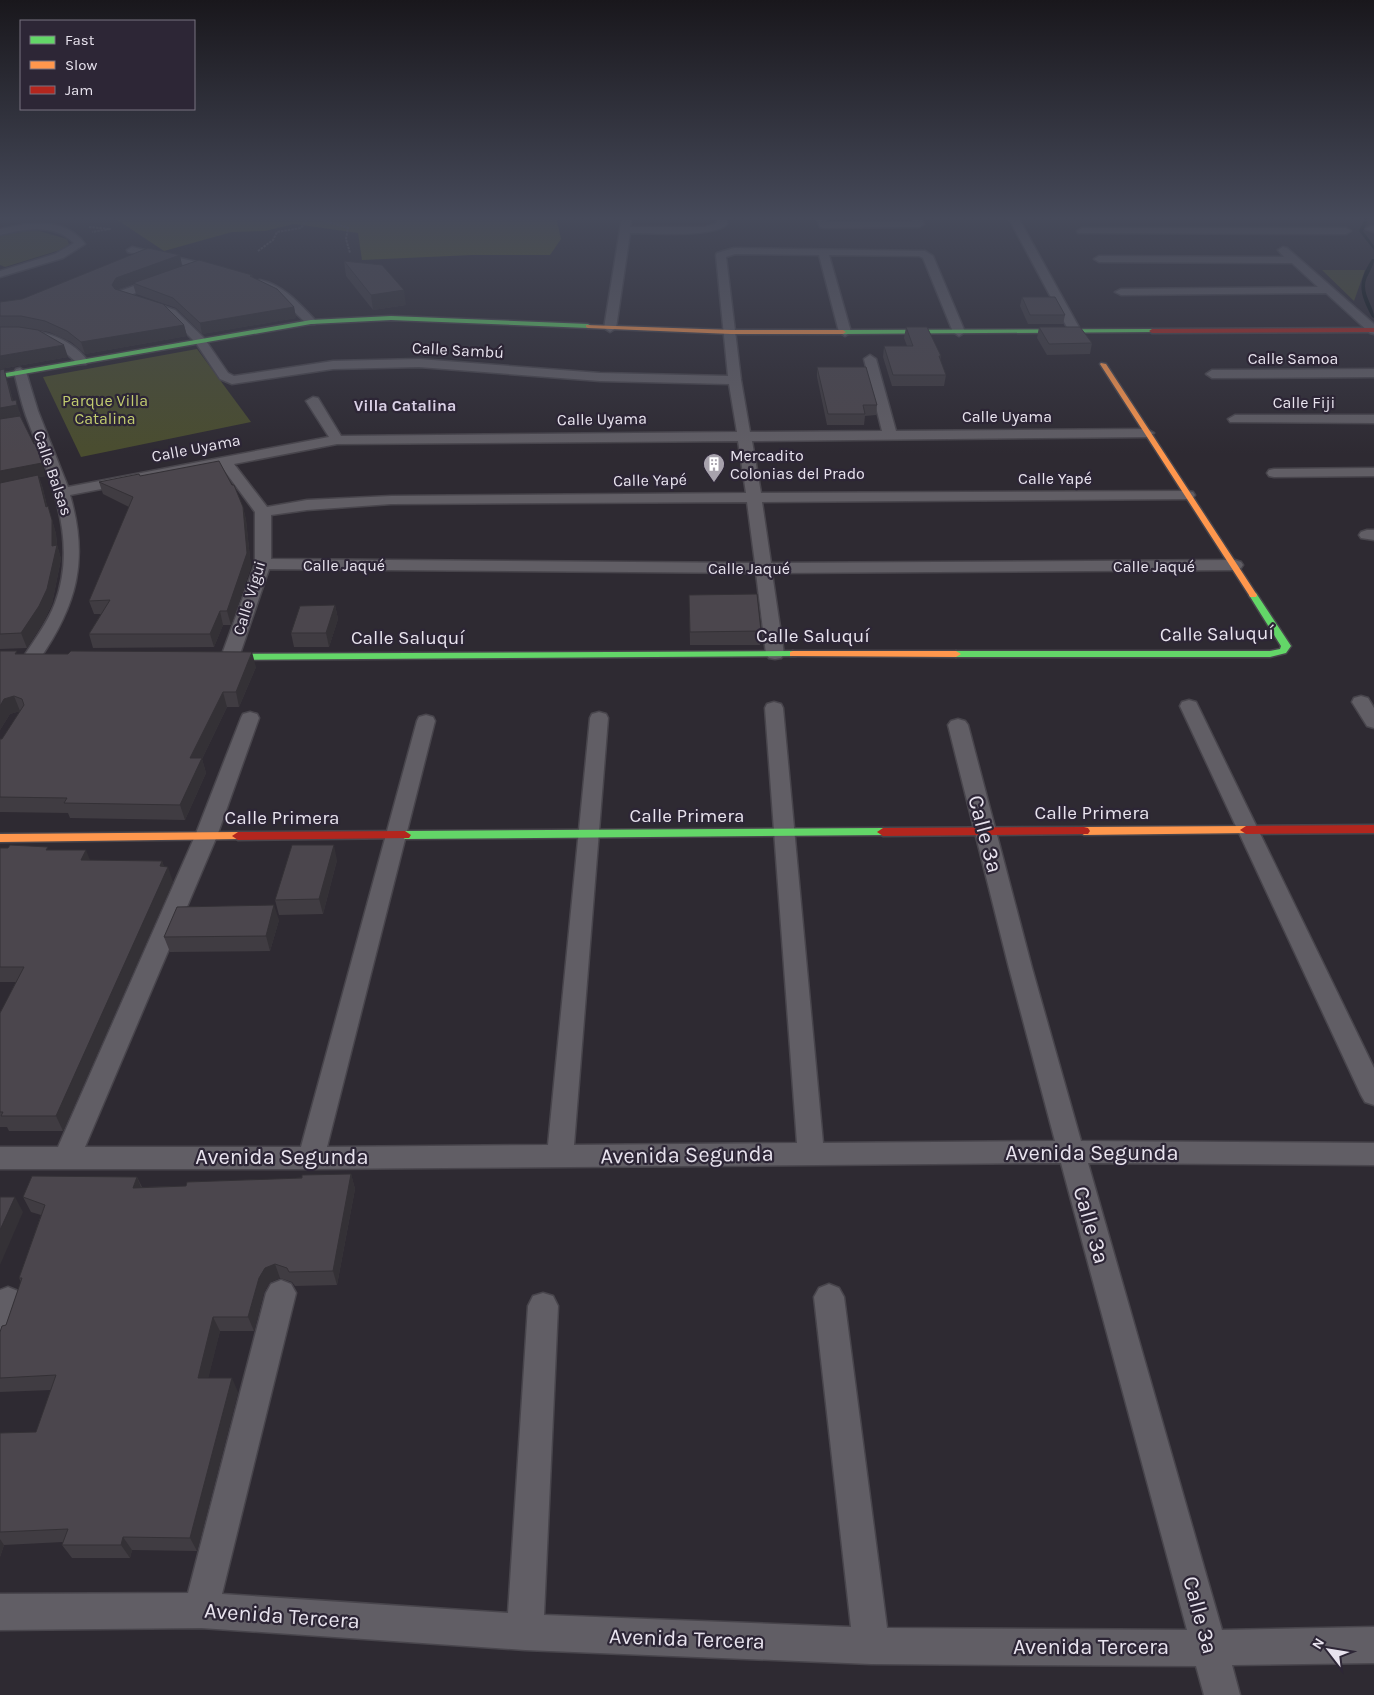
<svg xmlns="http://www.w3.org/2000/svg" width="1374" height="1695" viewBox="0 0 1374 1695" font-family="Karla,sans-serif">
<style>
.green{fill:#4a4d2f}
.forest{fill:#575c23}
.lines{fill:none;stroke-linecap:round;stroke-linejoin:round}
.stream{fill:#091216;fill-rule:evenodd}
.street-casing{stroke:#48454c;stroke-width:3}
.fast-casing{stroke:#48454c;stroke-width:3}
.slow-casing{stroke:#48454c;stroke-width:3}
.jam-casing{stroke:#48454c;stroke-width:3}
.path{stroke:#5e5b61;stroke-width:2;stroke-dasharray:2.5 1;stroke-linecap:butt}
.street{fill:#615e65;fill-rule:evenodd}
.fast{fill:#63d668;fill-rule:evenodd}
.slow{fill:#ff974d;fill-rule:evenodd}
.jam{fill:#b3261e;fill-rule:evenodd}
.wall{fill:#403c42}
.shaded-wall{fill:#343136}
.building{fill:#4b464d;stroke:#343136}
.labels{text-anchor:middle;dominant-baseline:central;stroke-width:4.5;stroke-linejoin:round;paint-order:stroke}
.far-street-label{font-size:16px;fill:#e8e3ee;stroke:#2d2636}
.far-park-label{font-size:16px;fill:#c2cc6f;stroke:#2d2636}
.far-neighbourhood-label{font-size:16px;font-weight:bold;fill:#d9d0e5;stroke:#2d2636}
.far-poi-label{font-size:16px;fill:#e8e3ee;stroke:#2d2636;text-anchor:start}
.street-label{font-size:19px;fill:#e8e3ee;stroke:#2d2636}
.near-street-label{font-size:22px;fill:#e8e3ee;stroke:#2d2636}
</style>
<rect width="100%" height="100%" fill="#2e2a32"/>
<g class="green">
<polygon points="32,229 67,239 70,247 5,267 0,265 0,236"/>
<polygon points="1322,270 1365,270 1354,301"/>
<polygon points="197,349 251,422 81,457 43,377"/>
</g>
<polygon class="forest" points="113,217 556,217 561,239 550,255 472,255 362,260 358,233 294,224 265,231 232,232 164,251"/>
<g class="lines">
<g class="stream">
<polygon points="1363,217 1367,217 1368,221 1363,231 1374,246 1374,250 1359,231 1364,221"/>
<path d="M1372 259H1374C1374 268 1365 276 1365 286 1365 298 1374 307 1374 318L1372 317C1359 292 1357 283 1372 259Z"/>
</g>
<g class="street-casing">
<g id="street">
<path d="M622 217H632L630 227H705L717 223V217H727V224C715 238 650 233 630 233L616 328 610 332 604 328Z"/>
<polygon points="816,217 826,217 828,222 913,221 911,217 921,217 924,224 919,227 824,228 820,227"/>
<polygon points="1008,217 1018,217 1081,331 1079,334 1071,334 1069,331"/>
<path d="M26 224C48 222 71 224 85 244L63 258 0 277V271L55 254 74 243C54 223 25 229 0 235V229Z"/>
<polygon points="1371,226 1374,226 1374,232 1366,229"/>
<polygon points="1082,228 1346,228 1351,231 1346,234 1078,233 1077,231"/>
<polygon points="132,247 223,268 224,270 219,273 128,252 127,250"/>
<polygon points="1283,247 1287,248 1374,324 1374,334 1370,333 1326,293 1121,295 1115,292 1121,289 1318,287 1292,263 1099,262 1094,259 1099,256 1284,257 1278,250"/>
<path d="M734 248 925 251 933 256 965 332 959 336 953 332 923 258 919 256 829 255 851 332 845 336 839 332 819 255 735 254 726 257 741 380 750 432 882 431 864 359 870 355 876 359 896 431 1147 429 1154 433 1147 437 752 441 761 493 1188 491 1193 492 1195 495 1193 498 1188 499 762 502 771 563 1235 560 1241 562 1243 565 1241 568 1235 570 772 573 784 654 781 658 775 659 769 658 766 654 756 573 269 569 239 657 236 661 230 662 224 661 221 657 255 564V512L221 466 70 495C89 560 77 605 39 660L33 661 27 660 24 656C35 639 48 622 55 603 79 538 49 477 26 416 21 402 18 387 14 372L16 369 20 368 26 372 38 411 68 487 329 437 306 401 313 397 318 398 341 436 737 432 729 384 600 381 419 367 333 369 232 384 220 379 196 343 167 314 145 305 119 298 117 296 120 291 156 278H164L165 280 164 282 130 295 175 310 204 338 228 373 234 376 333 361 419 359 600 373 728 376 716 255 717 253ZM738 441 746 493 391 496 307 500 267 507 234 464 337 444ZM747 502 755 563 271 559V515L307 510 391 504Z"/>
<path d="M260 280C283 285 299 303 315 320L317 322 315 324H307L278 296 256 285 254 283 256 281Z"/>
<path d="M0 329C33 328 67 333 88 361L86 364H78C52 339 34 335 0 337Z"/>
<polygon points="1374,369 1374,377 1212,378 1206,374 1212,370"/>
<polygon points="1235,415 1374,415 1374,423 1230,422 1228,419"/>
<polygon points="1374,468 1374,476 1274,477 1269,476 1267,473 1269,470 1274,469"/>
<polygon points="1367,530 1374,530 1374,540 1361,538 1359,535 1361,532"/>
<polygon points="1361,696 1368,698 1374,708 1374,728 1367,726 1352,702 1354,698"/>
<polygon points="1189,700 1196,702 1198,706 1374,1068 1374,1105 1365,1102 1361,1095 1180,706 1182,702"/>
<polygon points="774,702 781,704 783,708 823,1143 1055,1141 1009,968 948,725 951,721 958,719 965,721 968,725 1032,968 1081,1141 1374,1143 1374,1165 1088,1163 1222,1630 1374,1627 1374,1663 1232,1665 1240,1695 1204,1695 1196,1666 871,1664 525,1650 201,1628 0,1630 0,1594 188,1593 266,1293 271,1284 281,1280 291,1284 296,1293 222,1594 508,1613 528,1306 533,1296 543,1293 553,1296 558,1306 544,1615 851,1627 814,1297 819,1288 829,1284 839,1288 844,1297 887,1628 1187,1630 1061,1163 311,1169 0,1169 0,1147 58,1147 195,836 241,718 243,714 250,712 257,714 259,718 217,836 85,1147 301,1147 417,721 419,717 426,715 433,717 435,721 327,1147 548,1145 590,718 592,714 599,712 606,714 608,718 574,1145 797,1143 765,708 767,704"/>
<polygon points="8,1287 18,1291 23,1300 11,1330 0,1334 0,1290"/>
</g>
</g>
<g class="fast-casing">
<g id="fast">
<polygon points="391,316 588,324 591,326 588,328 391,320 311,324 0,378 0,374 311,320"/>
<polygon points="1152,329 1155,331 1154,332 843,334 840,332 843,330"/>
<polygon points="1253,592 1256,593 1291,646 1286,653 1270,657 956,657 951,654 956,651 1270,651 1280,649 1281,646 1249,595"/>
<polygon points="793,651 798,654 796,656 215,660 210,657 215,654"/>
<polygon points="883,828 889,832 887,835 405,839 399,835 405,831"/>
</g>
</g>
<g class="slow-casing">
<g id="slow">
<polygon points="586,325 731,330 843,330 846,332 843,334 731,334 588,328 586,327"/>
<polygon points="1101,363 1106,364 1257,595 1256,597 1250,597 1249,595 1100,364"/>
<polygon points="793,651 956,651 961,654 956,657 790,656 790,652"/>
<polygon points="1246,826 1252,830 1250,833 1084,835 1078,831 1084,827"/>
<polygon points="238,832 244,836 242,839 0,842 0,834"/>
</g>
</g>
<g class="jam-casing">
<g id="jam">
<polygon points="1374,328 1374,332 1152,333 1149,331 1152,329"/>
<polygon points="1374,825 1374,833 1246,834 1240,830 1246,826"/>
<polygon points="1084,827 1088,828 1090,831 1088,834 883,836 877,832 883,828"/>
<polygon points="405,831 411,835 409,838 238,840 232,836 238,832"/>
</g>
</g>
<g class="path">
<polyline points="313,217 348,228 346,239 350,253"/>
<polyline points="89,227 110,229 92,232"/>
<polyline points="258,251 273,240 277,232 301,228 309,217"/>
</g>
<use href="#street" class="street"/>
<use href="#fast" class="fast"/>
<use href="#slow" class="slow"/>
<use href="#jam" class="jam"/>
</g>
<g class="wall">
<polygon points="180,255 182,266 252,275 253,278 294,307 296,318 202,334 176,308 136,294 133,284 119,290 184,325 187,336 85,354 71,342 49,332 25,328 68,357 0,369 0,302 22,299"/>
<polygon points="344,261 406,305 373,310 346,276"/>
<polygon points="1022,297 1065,315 1063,324 1028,324 1020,306"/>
<polygon points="906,327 941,356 940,361 946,375 944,386 892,386 883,357 884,346 907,346 904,338"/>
<polygon points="1039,327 1092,343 1090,354 1047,355 1037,338"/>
<polygon points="817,367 877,405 876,415 865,416 864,425 827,425 817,377"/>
<polygon points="0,370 8,382 13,401 20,413 21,417 46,476 39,477 43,489 47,506 52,520 56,534 57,545 61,559 52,604 44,621 27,648 0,649"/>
<polygon points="140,476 232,485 243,507 246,520 251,567 231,625 223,625 214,647 93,648 89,634 101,614 94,614 89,601 129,507 103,494 99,482"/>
<polygon points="689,595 761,631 760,645 690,645"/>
<polygon points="335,605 338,619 329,647 294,647 291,633"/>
<polygon points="0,651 18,654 256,667 239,707 227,707 202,759 206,773 185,820 70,818 68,813 0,812 0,739 2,739 20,711 10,714 0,730"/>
<polygon points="0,848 49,850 90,860 162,861 164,867 173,882 63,1131 9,1131 7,1127 0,1127 0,1013 16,982 0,982"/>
<polygon points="337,860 323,914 279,915 275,900"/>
<polygon points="279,920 270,951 170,952 164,937"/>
<polygon points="351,1174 355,1189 337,1285 295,1286 292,1282 280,1278 270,1282 264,1292 254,1331 220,1331 208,1378 238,1392 197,1551 132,1550 130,1558 72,1558 62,1545 63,1542 4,1545 0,1557 0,1433 36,1432 51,1390 0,1392 0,1332 6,1325 21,1282 19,1278 41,1215 31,1212 23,1197 137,1177 142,1187 186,1186"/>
</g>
<g class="shaded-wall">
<polygon points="180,255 182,266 119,289 115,296 112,285 116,278"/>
<polygon points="404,290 406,305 373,310 371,295"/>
<polygon points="294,307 296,318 202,334 200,323"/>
<polygon points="184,325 187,336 85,354 81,342"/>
<polygon points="64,345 68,357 0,369 0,356"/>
<polygon points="4,369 14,405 16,400 21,417 0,422 0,408"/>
<polygon points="36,444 46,476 39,477 43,489 50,520 0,485 0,471"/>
<polygon points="48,506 56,534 57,545 61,559 52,604 44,621 27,648 21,633 52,546"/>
<polygon points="243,507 246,520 251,567 231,625 227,611"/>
<polygon points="335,605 338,619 329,647 326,633"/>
<polygon points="220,611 223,625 214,647 210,634"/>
<polygon points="252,652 256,667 239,707 236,692"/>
<polygon points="223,692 227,707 202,759 206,773 185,820 180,805 190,758"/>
<polygon points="14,696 20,711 10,714 0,730 0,706 4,699"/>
<polygon points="334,845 337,860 323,914 319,899"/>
<polygon points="86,850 92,865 81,860"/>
<polygon points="162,861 166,871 168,867 173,882 63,1131 56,1116"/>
<polygon points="274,905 279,920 270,951 266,936"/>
<polygon points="351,1174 355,1189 337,1285 333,1271"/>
<polygon points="137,1177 143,1192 133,1188"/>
<polygon points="15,1197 23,1212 0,1265 0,1230"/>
<polygon points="275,1264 280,1278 270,1282 264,1292 254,1331 248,1317 259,1278 265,1268"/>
<polygon points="213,1317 220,1331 205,1392 198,1378"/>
<polygon points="232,1378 238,1392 197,1551 190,1538"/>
<polygon points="123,1537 132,1550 130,1558 121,1545"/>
<polygon points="0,1539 4,1545 0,1557"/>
</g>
<g class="building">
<polygon points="148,248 180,255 116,278 112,285 115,289 163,304 184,325 81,342 67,331 45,321 21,316 0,316 0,302 22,299"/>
<polygon points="199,260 252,275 250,276 277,289 294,307 200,323 173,298 133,283"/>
<polygon points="344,261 382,265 404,290 371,295"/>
<polygon points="1022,297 1055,297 1065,315 1030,315"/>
<polygon points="0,327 19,327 38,330 64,345 0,356"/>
<polygon points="906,327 927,327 941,356 939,356 946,375 893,375 884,346 913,346"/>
<polygon points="1039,327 1080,327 1092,343 1049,344"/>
<polygon points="817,367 866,367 877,405 863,405 865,414 828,414"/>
<polygon points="4,369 12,401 16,400 17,405 0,408 0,370"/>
<polygon points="20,416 34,444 36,444 42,463 0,471 0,419"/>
<polygon points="219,461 232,485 234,485 243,507 247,553 227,611 220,611 210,634 89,634 110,600 89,601 133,497 99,482 139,474 140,476"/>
<polygon points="38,475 46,507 48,506 52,520 52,546 57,545 47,589 39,606 21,633 0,634 0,483"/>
<polygon points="757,594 761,631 690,632 689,595"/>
<polygon points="335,605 326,633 291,633 300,606"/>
<polygon points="0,651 17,651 15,654 68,654 71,651 252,652 236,692 223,692 190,758 202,758 180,805 64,803 67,798 0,797 0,739 2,739 24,705 22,699 14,696 4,699 0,706"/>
<polygon points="10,845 48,847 46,850 86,850 81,860 162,861 160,866 168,867 56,1116 1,1116 3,1112 0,1112 0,1013 24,967 0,967 0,848 8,848"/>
<polygon points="292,845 334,845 319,899 275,900"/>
<polygon points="274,905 266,936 164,937 177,907"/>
<polygon points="351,1174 333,1271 289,1272 287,1268 275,1264 265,1268 259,1278 248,1317 213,1317 198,1378 232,1378 190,1538 123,1537 121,1545 62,1545 68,1529 0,1532 0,1433 36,1432 56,1375 0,1378 0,1332 2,1326 6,1325 22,1278 19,1278 45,1205 23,1197 32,1176 137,1177 133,1188 186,1186 187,1182 302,1178 302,1175"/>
<polygon points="0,1197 15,1197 0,1230"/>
</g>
<linearGradient id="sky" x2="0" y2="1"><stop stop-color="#19171c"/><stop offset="0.48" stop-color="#464a5a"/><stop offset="1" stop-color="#464a5a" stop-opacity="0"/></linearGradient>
<rect width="1374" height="454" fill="url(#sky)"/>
<defs>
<g id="building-pin" transform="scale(1.125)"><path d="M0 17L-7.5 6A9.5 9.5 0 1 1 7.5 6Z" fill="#a7a2ac" stroke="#2d2636"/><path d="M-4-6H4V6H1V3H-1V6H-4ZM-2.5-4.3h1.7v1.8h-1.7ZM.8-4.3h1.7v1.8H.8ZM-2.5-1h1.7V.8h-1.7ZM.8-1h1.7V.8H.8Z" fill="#fff"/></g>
</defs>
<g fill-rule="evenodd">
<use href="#building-pin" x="714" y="464"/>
</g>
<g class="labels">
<g class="far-street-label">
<text transform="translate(458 350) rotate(3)">Calle Sambú</text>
<text x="1293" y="358">Calle Samoa</text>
<text x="1304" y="402">Calle Fiji</text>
<text x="1007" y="416">Calle Uyama</text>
<text transform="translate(602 419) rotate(-1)">Calle Uyama</text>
<text transform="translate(196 448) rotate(-11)">Calle Uyama</text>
<text transform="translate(53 473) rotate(71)">Calle Balsas</text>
<text x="1055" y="478">Calle Yapé</text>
<text transform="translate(650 480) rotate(-1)">Calle Yapé</text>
<text x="344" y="565">Calle Jaqué</text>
<text x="1154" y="566">Calle Jaqué</text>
<text x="749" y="568">Calle Jaqué</text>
<text transform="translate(249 598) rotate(-73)">Calle Vigui</text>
</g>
<g class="far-park-label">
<text x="105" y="400">Parque Villa<tspan x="105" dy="18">Catalina</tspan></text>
</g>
<g class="far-neighbourhood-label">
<text x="405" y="405">Villa Catalina</text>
</g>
<g class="far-poi-label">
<text x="730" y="455">Mercadito<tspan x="730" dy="18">Colonias del Prado</tspan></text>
</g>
<g class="street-label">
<text transform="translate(1217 634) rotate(-1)">Calle Saluquí</text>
<text x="813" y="636">Calle Saluquí</text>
<text x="408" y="638">Calle Saluquí</text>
<text x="1092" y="813">Calle Primera</text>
<text x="687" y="816">Calle Primera</text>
<text x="282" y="818">Calle Primera</text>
</g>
<g class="near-street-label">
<text transform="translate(985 834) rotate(75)">Calle 3a</text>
<text x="1092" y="1153">Avenida Segunda</text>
<text transform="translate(687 1155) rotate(-1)">Avenida Segunda</text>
<text x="282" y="1157">Avenida Segunda</text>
<text transform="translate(1091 1225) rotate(74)">Calle 3a</text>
<text transform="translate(1200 1615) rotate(75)">Calle 3a</text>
<text transform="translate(282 1616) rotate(4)">Avenida Tercera</text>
<text transform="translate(687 1639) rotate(2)">Avenida Tercera</text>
<text x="1091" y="1647">Avenida Tercera</text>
</g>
</g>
<rect x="20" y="20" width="175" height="90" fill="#2d2636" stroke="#787280"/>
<rect x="30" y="36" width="25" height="8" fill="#63d668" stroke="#787280"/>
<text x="65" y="45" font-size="15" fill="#e8e3ee">Fast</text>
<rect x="30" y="61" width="25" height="8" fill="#ff974d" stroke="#787280"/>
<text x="65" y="70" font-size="15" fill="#e8e3ee">Slow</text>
<rect x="30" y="86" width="25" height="8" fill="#b3261e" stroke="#787280"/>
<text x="65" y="95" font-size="15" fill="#e8e3ee">Jam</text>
<g transform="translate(1329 1650) rotate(301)" stroke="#2d2636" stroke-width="4" paint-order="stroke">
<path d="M0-4L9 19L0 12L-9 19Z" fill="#e8e3ee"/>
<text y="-8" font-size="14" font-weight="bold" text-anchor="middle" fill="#e8e3ee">N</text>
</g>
</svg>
